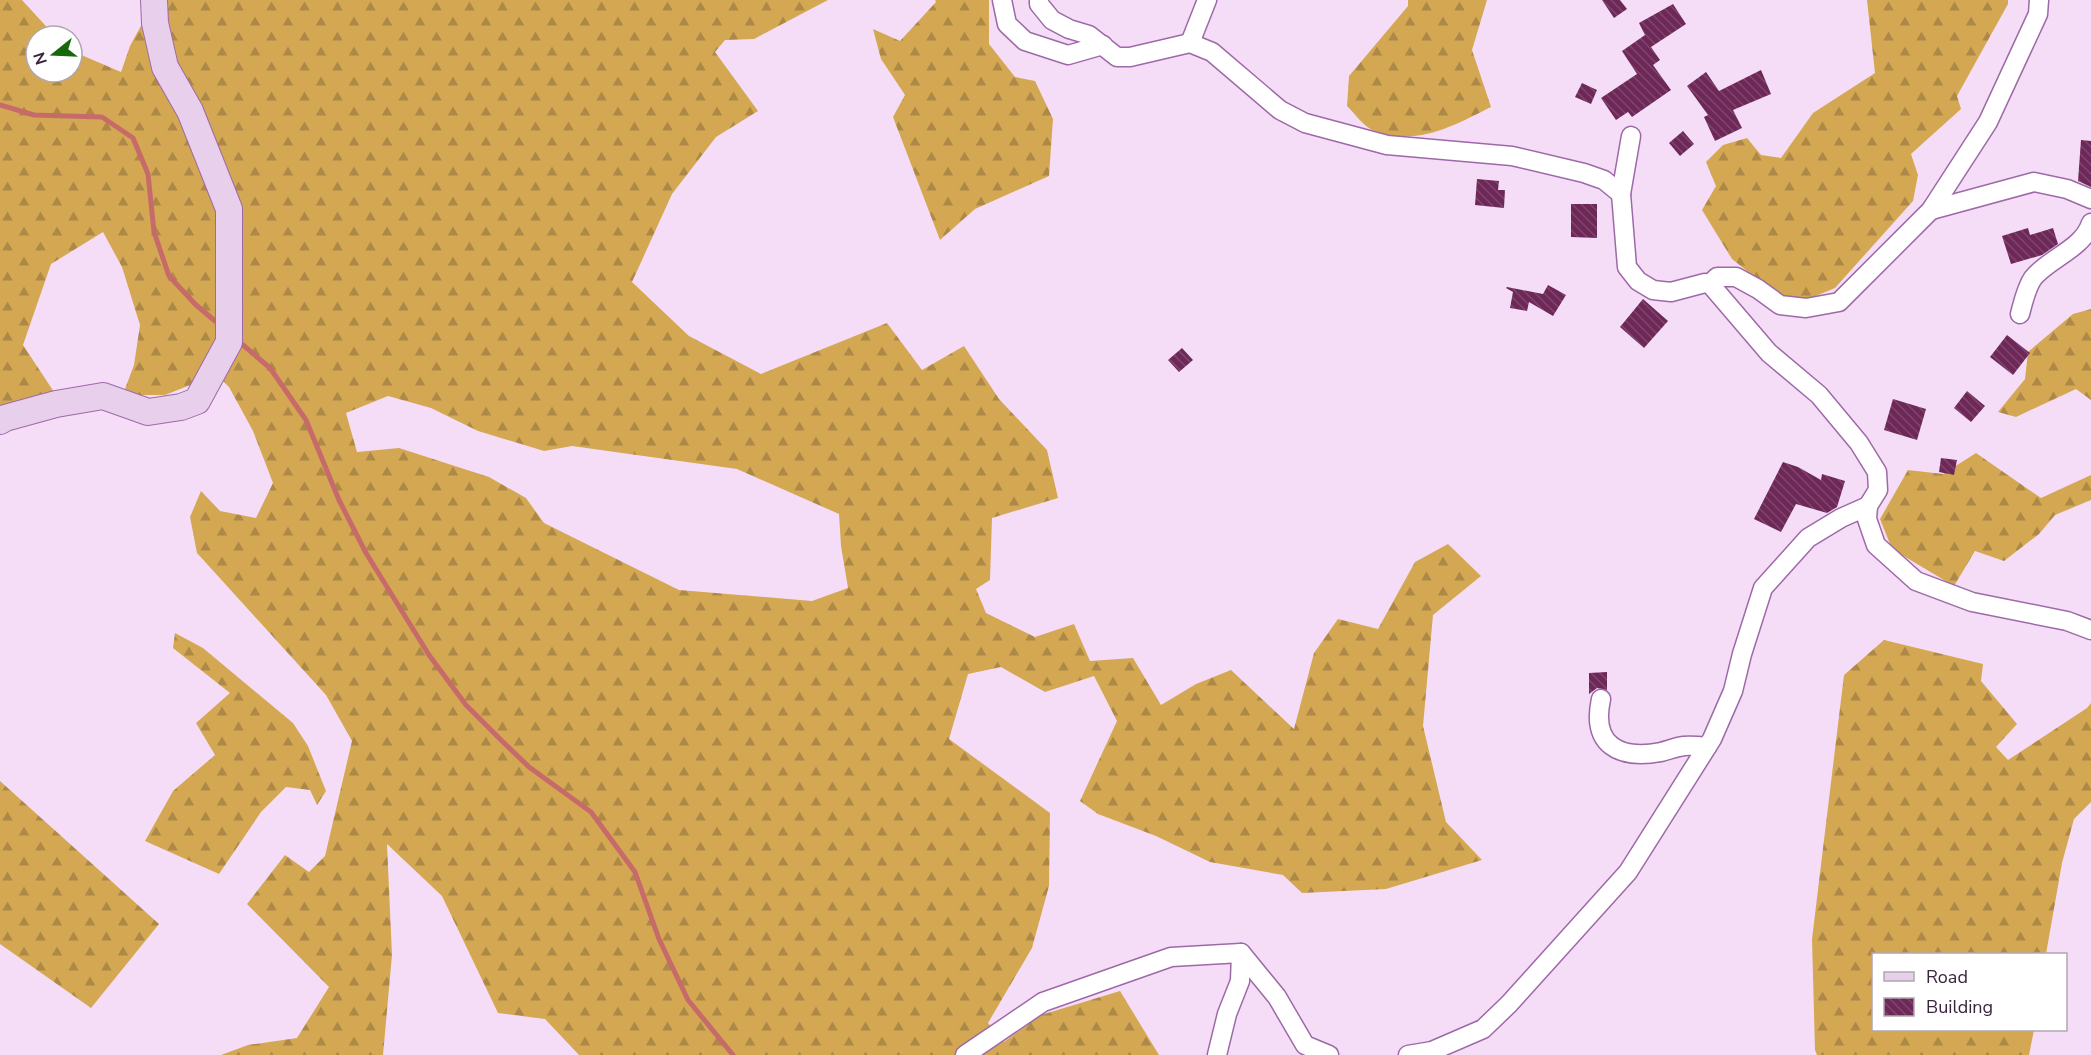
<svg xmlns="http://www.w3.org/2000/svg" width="2091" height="1055" viewBox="0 0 2091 1055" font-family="'Nunito Sans',sans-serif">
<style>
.forest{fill:url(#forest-firs);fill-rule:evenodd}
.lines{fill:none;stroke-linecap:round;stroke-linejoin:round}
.stream{stroke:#c66b6a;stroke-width:5}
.building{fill:url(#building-back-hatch)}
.street-casing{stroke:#9e69a7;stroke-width:21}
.secondary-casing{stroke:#9e69a7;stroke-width:28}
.street{stroke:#fff;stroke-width:18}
.secondary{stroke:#e8d0ec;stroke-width:26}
</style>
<defs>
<pattern id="forest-firs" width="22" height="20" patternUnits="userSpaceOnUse" patternTransform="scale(1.5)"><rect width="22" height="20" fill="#d4a853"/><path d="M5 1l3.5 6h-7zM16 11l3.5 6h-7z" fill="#ad8846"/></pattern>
<pattern id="building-back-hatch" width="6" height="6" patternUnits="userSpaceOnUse" patternTransform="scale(1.5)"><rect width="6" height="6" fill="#6d2858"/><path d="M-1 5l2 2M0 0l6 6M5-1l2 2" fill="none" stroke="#7e466e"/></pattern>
</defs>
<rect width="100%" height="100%" fill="#f5ddf8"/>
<g class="forest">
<path d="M0 0H22L55 36H36V72H72V51L121 72 130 46 155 0H828L754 39 725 40 715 52 758 111 716 137 672 194 632 282 689 336 761 374 887 323 922 370 964 346 999 399 1047 450 1058 498 992 518 990 580 976 589 986 613 1035 637 1074 624 1090 661 1133 658 1161 705 1196 684 1231 670 1294 729 1314 653 1338 619 1378 629 1415 562 1448 544 1481 576 1433 615 1423 726 1446 822 1482 860 1386 889 1302 893 1283 875 1210 862 1156 836 1098 814 1080 801 1117 721 1094 676 1045 692 1001 667 968 674 949 739 1050 813 1049 886 1032 948 988 1023 1004 1042 1041 1015 1120 991 1159 1055H579L545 1019 498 1013 442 896 387 844 392 955 383 1055H221L248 1045 297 1038 329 987 247 904 285 855 309 872 325 856 352 741 326 695 197 553 190 517 201 491 220 511 256 518 273 483 253 431 229 387 206 363 193 384 165 395H139L125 389 134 365 140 325 122 267 103 232 51 264 23 345 54 392 0 409ZM388 396 431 408 478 431 544 451 572 446 737 469 839 514 841 546 848 588 812 601 679 590 544 523 526 498 489 477 399 448 357 452 346 413Z"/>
<polygon points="935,0 989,0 989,44 1015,77 1035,81 1053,119 1049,176 975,209 940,240 893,117 905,95 881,59 873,29 900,41 936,2"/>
<path d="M1408 0H1487L1472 50 1491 107C1455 125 1417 147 1375 131 1365 128 1355 114 1347 106L1349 76 1408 6Z"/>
<polygon points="1867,0 2008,0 2008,4 1957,96 1961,109 1911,154 1918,175 1913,201 1835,288 1806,300 1777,295 1732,259 1702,210 1716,186 1706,162 1723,145 1747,138 1761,155 1781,158 1813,113 1875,73"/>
<polygon points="2091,309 2091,400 2076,389 2016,417 1998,412 2025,379 2028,352 2073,314"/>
<polygon points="1976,453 2041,498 2091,475 2091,500 2055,515 2039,534 2004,561 1975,551 1954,586 1892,549 1880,519 1908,470 1943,474"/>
<polygon points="175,633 203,648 293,723 308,746 326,791 317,805 310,790 286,787 261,812 219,874 145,841 173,791 215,755 196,723 230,693 173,648"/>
<polygon points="1884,640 1983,664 1981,681 2017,724 1996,747 2008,760 2087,708 2091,703 2091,802 2074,819 2062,863 2046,954 1874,954 1874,1030 2034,1030 2029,1055 1817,1055 1815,1050 1812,939 1844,675"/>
<polygon points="0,781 159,924 91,1008 0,944"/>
</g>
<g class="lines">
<g class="stream">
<polyline points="0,105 34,115 102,117 133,138 148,174 154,232 169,276 196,305 215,321"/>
<polyline points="243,345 270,368 306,420 339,500 366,553 429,655 466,705 502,741 529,767 591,812 635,872 659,939 688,1000 733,1055"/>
</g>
</g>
<g class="building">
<polygon points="1602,0 1620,0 1627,9 1614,18"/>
<polygon points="1673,4 1686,24 1651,47 1660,60 1653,65 1671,90 1632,117 1628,112 1616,120 1601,98 1637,74 1622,51 1645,35 1639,23"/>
<polygon points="1761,70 1771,94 1733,110 1742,128 1715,141 1704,117 1708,115 1687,86 1706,72 1719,91"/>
<polygon points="1582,83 1597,90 1591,104 1575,97"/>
<polygon points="1683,131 1694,144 1680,156 1669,143"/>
<polygon points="2081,140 2091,141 2091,187 2078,181"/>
<polygon points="1477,179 1499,181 1498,190 1505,190 1504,208 1475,205"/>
<polygon points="1571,204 1597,204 1597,238 1571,237"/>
<polygon points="2028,228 2030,235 2053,228 2058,244 2042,255 2011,264 2002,236"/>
<polygon points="1548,285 1566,295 1553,316 1529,302 1527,311 1510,308 1513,292 1506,288 1507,287 1543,294"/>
<polygon points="1643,299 1668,321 1644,348 1620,327"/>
<polygon points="2007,335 2030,353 2013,375 1990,357"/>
<polygon points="1182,348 1193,360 1179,372 1168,360"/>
<polygon points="1967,391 1985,406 1971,422 1954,408"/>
<polygon points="1893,399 1926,409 1917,440 1884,430"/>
<polygon points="1941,458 1957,460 1954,475 1939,472"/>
<polygon points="1783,462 1798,467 1821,480 1822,474 1845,481 1837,507 1827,513 1796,504 1781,532 1754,519"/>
<polygon points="1607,672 1607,690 1597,688 1589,694 1589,673"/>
</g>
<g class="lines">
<g class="street-casing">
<g id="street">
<polyline points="1002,0 1007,24 1025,41 1068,55 1103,45"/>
<polyline points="1039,0 1039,4 1052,20 1069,29 1089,35 1117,57 1130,57 1190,43 1212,52 1280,110 1305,123 1387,145 1512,156 1584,173 1604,180 1621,194 1627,267 1638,281 1653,290 1671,292 1705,283 1710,284"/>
<polyline points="1190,43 1207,0"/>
<polyline points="1621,194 1631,136"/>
<polyline points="1931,210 2034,182 2067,189 2091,199"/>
<path d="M2020 314C2023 303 2026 288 2033 278 2049 258 2083 249 2091 223"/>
<polyline points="1868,506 1867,519 1876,545 1916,581 1972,602 2067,621 2091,630"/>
<path d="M1601 699C1591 745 1619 760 1661 752 1669 750 1676 747 1684 746 1691 745 1699 746 1707 747"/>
<polyline points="965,1055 1043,1002 1171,957 1241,953 1277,997 1305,1045 1329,1055"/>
<polyline points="1217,1055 1227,1014 1240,981 1241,953"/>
<polyline points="1408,1055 1432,1051 1483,1029 1509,1004 1628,872 1712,739 1733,691 1742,654 1763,588 1808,538 1841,518 1868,506 1878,490 1877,472 1859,443 1819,395 1769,353 1710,284 1717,277 1736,277 1758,289 1780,305 1806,308 1839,302 1931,210 1988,122 2038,14 2039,0"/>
</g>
</g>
<g class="secondary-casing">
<polyline id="secondary" points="0,421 5,418 56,404 103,396 148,412 181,407 197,401 229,342 229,209 190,111 165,67 155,23 154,0"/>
</g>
<use href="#street" class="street"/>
<use href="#secondary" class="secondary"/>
</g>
<rect x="1872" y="953" width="195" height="78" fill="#ffffff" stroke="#b0a7b1" stroke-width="1.5"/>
<rect x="1884" y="972" width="30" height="9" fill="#e8d0ec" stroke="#b0a7b1" stroke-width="1.5"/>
<text x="1926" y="983" font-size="18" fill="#39233d">Road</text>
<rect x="1884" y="998" width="30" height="18" fill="url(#building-back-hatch)" stroke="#b0a7b1" stroke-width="1.5"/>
<text x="1926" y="1013" font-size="18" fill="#39233d">Building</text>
<g transform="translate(54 54) rotate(252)"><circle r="28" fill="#ffffff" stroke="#b0a7b1" stroke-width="1.5"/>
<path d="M0-4.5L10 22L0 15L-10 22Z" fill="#16680a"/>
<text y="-9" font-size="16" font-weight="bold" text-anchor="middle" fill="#39233d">N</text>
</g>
</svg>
